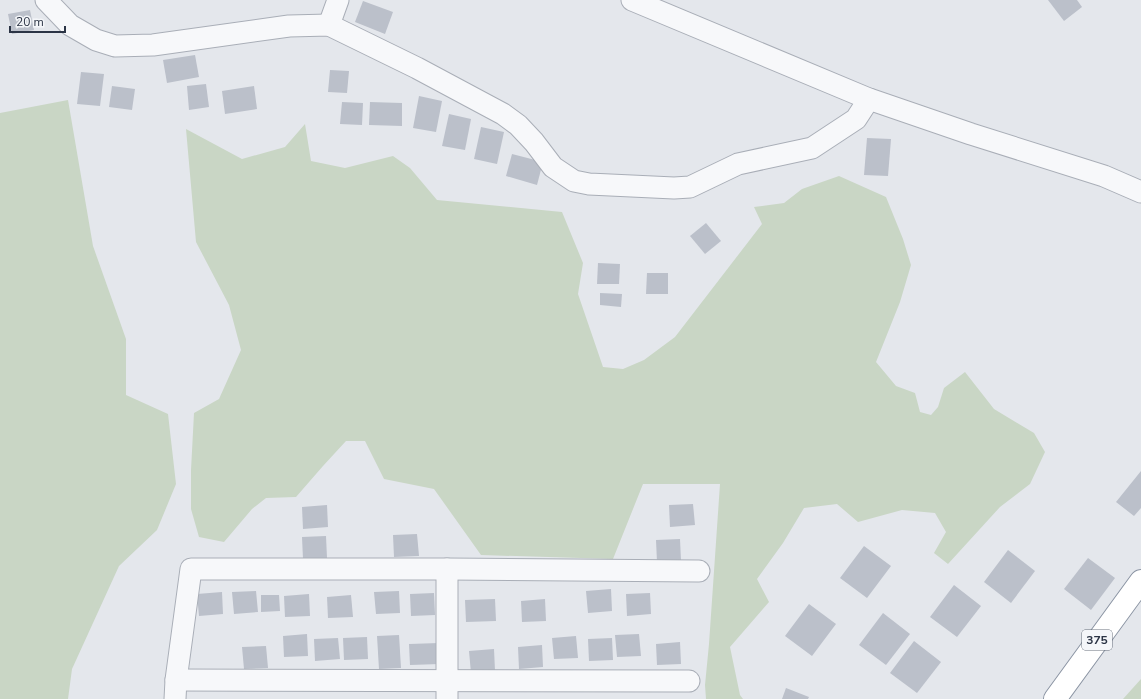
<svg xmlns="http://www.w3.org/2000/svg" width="1141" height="699" viewBox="0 0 1141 699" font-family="'Nunito Sans',sans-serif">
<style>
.green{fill:#c9d6c5}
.building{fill:#bbc0ca}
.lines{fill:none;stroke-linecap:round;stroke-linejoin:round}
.minor-casing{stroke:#a9aeb7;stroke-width:23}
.highway-casing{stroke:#8b94a3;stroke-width:24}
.minor{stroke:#f7f8fa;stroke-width:21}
.highway{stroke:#fff;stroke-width:22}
.labels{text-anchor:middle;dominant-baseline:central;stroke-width:4;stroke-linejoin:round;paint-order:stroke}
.shield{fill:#f4f6f9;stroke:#676e7b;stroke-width:1}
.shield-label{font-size:12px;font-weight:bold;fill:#2b3445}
</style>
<rect width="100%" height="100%" fill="#e4e7ec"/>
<g class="green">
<polygon points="68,100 93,246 126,339 126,395 168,414 176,484 157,530 119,566 72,669 68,699 0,699 0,113"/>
<polygon points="305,124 311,161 345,168 393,156 410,168 437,200 562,212 583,263 578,294 603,367 623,369 644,360 675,337 762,224 754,207 784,203 802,189 839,176 886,197 903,239 911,265 900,302 876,362 896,386 915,393 920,412 931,415 938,407 944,388 965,372 994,409 1034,433 1045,452 1030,484 1000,507 948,564 934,553 946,532 935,513 902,510 858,522 837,504 804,508 783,543 757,579 769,602 730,647 740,695 743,699 706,699 705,685 709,644 720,484 643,484 613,559 481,555 434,489 384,479 365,441 346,441 323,466 296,497 266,498 252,509 224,542 199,537 191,509 191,470 194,413 219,399 241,350 229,305 196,242 186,129 242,159 285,147"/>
<polygon points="1141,679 1141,699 1123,699"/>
</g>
<g class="building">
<polygon points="1048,0 1077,0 1082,7 1064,21"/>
<polygon points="363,1 393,12 385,34 355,22"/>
<polygon points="30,10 34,30 12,34 8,14"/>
<polygon points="195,55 199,77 167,83 163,60"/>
<polygon points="330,70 349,71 347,93 328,92"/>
<polygon points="81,72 104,74 100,106 77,104"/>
<polygon points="206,84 209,107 189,110 187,86"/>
<polygon points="112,86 135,89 132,110 109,107"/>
<polygon points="254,86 257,109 225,114 222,91"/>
<polygon points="419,96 442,101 436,132 413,128"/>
<polygon points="342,102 363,103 362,125 340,124"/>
<polygon points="370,102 402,103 402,126 369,125"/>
<polygon points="449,114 471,119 465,150 442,146"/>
<polygon points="481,127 504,132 497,164 474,159"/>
<polygon points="867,138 891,139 888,176 864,175"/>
<polygon points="512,154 543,162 537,185 506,176"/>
<polygon points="706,223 721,241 705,254 690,236"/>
<polygon points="598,263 620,264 619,284 597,284"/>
<polygon points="647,273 668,273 668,294 646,294"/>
<polygon points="600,293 622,294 621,307 600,305"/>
<polygon points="1141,471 1141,508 1134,516 1116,502"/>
<polygon points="693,504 695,525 670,527 669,505"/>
<polygon points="327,505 328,527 303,529 302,507"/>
<polygon points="417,534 419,556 394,557 393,535"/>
<polygon points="326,536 327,558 303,559 302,537"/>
<polygon points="680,539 681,561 657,562 656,540"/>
<polygon points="864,546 891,566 867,598 840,578"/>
<polygon points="1008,550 1035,571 1011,603 984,582"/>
<polygon points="1088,558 1115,578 1091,610 1064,589"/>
<polygon points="954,585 981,606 957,637 930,617"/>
<polygon points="611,589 612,611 588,613 586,591"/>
<polygon points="256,591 258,612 234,614 232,592"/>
<polygon points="399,591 400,613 376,614 374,592"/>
<polygon points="222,592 223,614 199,616 197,594"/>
<polygon points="434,593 435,615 411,616 410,594"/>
<polygon points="650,593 651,614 627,616 626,594"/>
<polygon points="309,594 310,616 285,617 284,596"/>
<polygon points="261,595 279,595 280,611 261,612"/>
<polygon points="351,595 353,617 328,618 327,597"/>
<polygon points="495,599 496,621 466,622 465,600"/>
<polygon points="545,599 546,621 522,622 521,601"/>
<polygon points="809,604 836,624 812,656 785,636"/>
<polygon points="883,613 910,634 886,665 859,645"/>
<polygon points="307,634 308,656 284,657 283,636"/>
<polygon points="639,634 641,656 617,657 615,635"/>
<polygon points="399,635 401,668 379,669 377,636"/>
<polygon points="576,636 578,658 554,659 552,638"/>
<polygon points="367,637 368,659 344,660 343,638"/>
<polygon points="338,638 340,659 315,661 314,639"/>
<polygon points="612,638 613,660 589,661 588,639"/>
<polygon points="914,641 941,662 917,693 890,673"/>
<polygon points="680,642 681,664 657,665 656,644"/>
<polygon points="439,643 440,664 410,665 409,644"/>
<polygon points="542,645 543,667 519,669 518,647"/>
<polygon points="266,646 268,668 244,669 242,647"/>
<polygon points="494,649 495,671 471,673 469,651"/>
<polygon points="786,688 809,697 808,699 782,699"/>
</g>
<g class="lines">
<g class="minor-casing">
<g id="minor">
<polyline points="46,0 70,25 96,40 115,46 153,45 289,26 329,25 417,68 503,114 518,125 534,142 553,167 574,181 589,184 674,188 690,187 738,164 812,148 856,119 869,99"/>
<polyline points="632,0 869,99 971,134 1104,176 1141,192"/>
<polyline points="329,25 338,0"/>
<polyline points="447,569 699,571"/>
<polyline points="176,680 689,681"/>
<polyline points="175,699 176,680 191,569 447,569 447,699"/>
</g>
</g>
<g class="highway-casing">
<polyline id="highway" points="1055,699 1141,581"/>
</g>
<use href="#minor" class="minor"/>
<use href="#highway" class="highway"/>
</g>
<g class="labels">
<rect class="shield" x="1082" y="630" width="30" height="20" rx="3"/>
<g class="shield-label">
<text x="1097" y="640">375</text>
</g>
</g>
<path d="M10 26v6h55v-6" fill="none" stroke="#2b3445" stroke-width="2"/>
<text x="16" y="26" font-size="12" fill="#2b3445" stroke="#f4f6f9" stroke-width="3" paint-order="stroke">20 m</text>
</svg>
